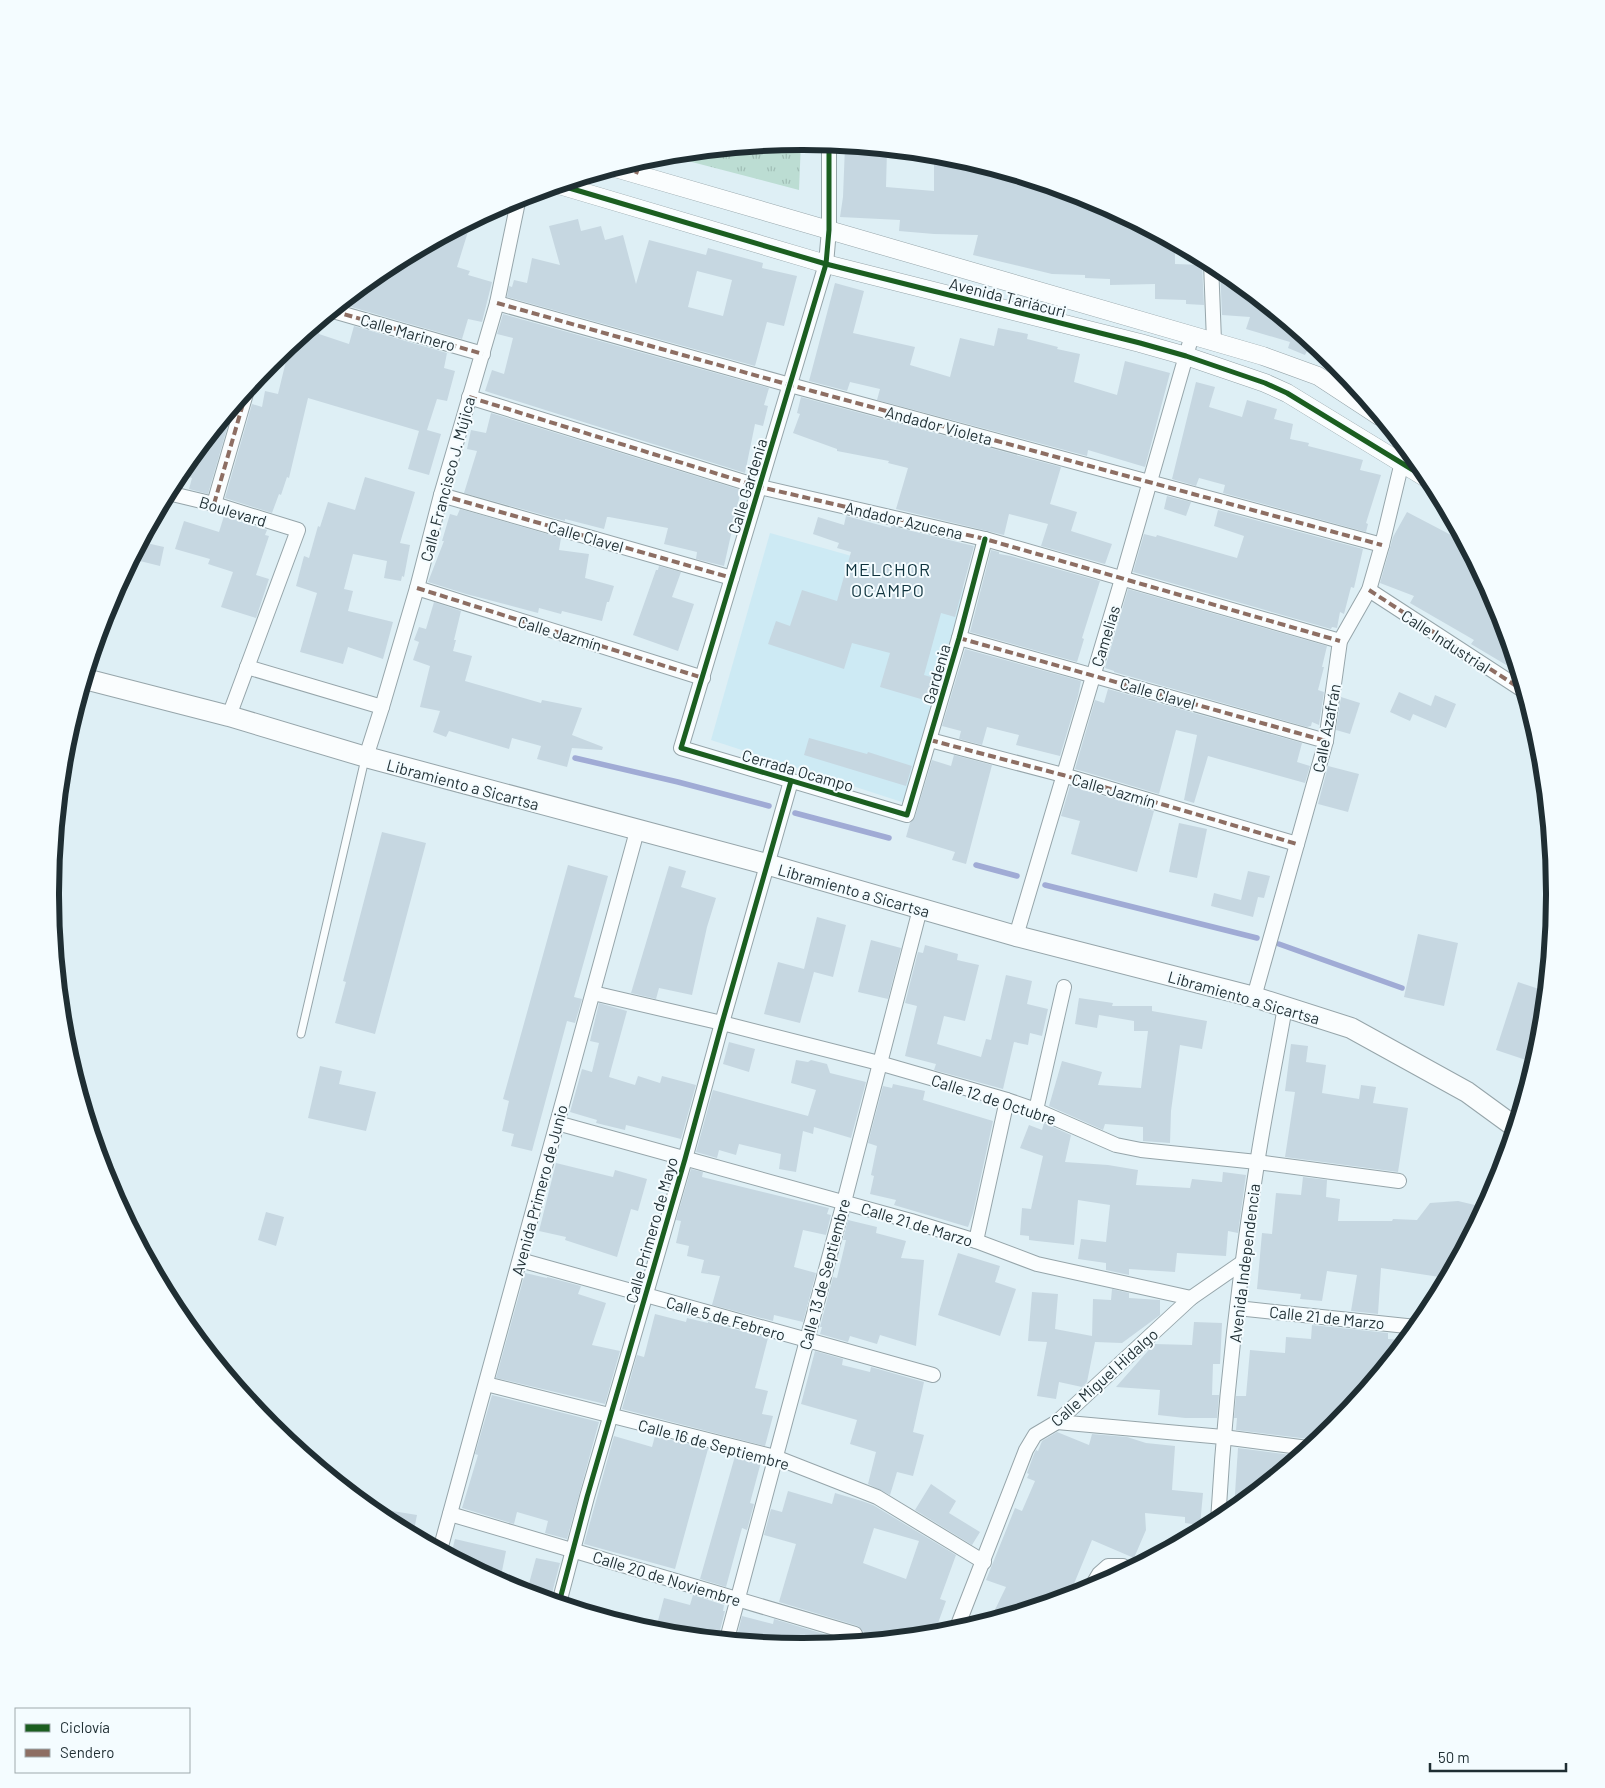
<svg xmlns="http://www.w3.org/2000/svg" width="1605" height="1788" viewBox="0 0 1605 1788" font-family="Barlow,sans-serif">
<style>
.built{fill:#cdeaf4}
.grass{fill:url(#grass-tufts)}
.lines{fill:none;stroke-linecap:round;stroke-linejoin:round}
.stream{stroke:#a0abd5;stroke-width:5.5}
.building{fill:#c6d7e1;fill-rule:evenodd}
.service-casing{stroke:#96a5aa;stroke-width:9}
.minor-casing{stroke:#96a5aa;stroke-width:16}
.tertiary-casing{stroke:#96a5aa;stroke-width:19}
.secondary-casing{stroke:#96a5aa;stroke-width:22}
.service{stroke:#fafdfe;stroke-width:7}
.minor{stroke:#fafdfe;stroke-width:14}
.tertiary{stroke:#fafdfe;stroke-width:18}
.secondary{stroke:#fafdfe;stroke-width:20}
.quiet{stroke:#8d6e63;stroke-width:4;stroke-dasharray:8 4;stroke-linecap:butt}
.cycleway-casing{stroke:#f4fcff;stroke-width:8}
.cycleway{stroke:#1b5e20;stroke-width:5}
.labels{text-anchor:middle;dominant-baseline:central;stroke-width:4;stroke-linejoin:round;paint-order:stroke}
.street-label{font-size:16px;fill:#1f2e33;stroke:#f4fcff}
.neighbourhood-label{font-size:18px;letter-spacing:1px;fill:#0f333e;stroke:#f4fcff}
.rim{fill:none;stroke:#1f2e33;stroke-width:6}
</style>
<defs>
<pattern id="grass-tufts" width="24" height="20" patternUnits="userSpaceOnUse" patternTransform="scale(1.25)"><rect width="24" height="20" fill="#bcddd3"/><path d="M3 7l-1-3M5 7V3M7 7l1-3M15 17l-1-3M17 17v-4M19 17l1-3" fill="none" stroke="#a1beb6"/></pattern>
</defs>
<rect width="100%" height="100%" fill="#deeff5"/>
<polygon class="built" points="770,533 965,588 905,803 711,740"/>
<polygon class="grass" points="801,142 799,190 665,155"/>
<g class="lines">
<g class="stream">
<polyline points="575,758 678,782 769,806"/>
<polyline points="795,813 889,838"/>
<polyline points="976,865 1017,876"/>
<polyline points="1045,885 1257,938"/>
<polyline points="1279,944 1402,988"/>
</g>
</g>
<g class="building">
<polygon points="845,146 887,150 886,187 934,191 934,154 950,156 1091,199 1175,244 1175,264 1202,265 1204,305 1186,304 1186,300 1155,299 1155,284 1110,285 1110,279 1085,278 1085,275 1052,274 973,255 978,235 934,234 899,231 900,220 840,217 843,197"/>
<path d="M578 219 581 231 601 226 605 240 623 235 636 284 649 240 706 255 708 248 763 263 762 268 797 276 784 326 767 322 755 366 507 297 509 286 512 287 514 280 527 283 532 258 560 265 549 226ZM697 271 732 280 723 316 688 307Z"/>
<polygon points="471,222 457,267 470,271 468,275 492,282 482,322 468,319 462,339 341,304 385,268"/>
<polygon points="1220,268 1221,268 1322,351 1309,347 1305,355 1288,348 1290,342 1246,329 1250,317 1222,315"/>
<polygon points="835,283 864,291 853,333 915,347 910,365 950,377 960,338 994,346 998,328 1028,334 1027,339 1058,347 1057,349 1080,354 1074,382 1117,395 1125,361 1170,373 1145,467 1088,450 1087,456 877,400 880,389 850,382 847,391 809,381"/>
<polygon points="503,314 769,388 764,405 768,406 763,426 755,424 745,473 485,391 492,370 504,374 513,338 497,334"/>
<polygon points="324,318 319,334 349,344 354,326 447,353 444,368 455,371 447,401 437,399 427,430 441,434 429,475 408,469 419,431 308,398 289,478 287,477 281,495 279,494 272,513 225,498 252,404 262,407 265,391 278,394 286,361 275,358"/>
<polygon points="1196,382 1215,387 1209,407 1242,417 1247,400 1277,409 1274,419 1293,424 1290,439 1309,443 1308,446 1363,460 1360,470 1381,475 1366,523 1368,524 1366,532 1223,493 1225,485 1199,478 1196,486 1172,479"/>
<polygon points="801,397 1061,467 1050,504 1077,512 1071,531 1112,544 1105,564 1041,546 1048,524 1009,514 1004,535 896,509 908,468 888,463 889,461 837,451 837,449 793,433 800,414 797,413"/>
<polygon points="233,408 208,494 189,489 192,478 178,474"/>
<polygon points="491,413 741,490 724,566 696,559 697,552 664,544 668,528 609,517 607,517 604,529 565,519 565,521 464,493 477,451 467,449 471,430 486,433"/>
<polygon points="365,477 415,492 400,543 410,545 404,577 402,576 401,581 384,578 387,561 353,554 344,589 353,591 348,611 393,622 383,659 348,647 343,664 300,652 317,593 296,586 304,556 309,558 318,526 320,527 328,502 355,510"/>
<polygon points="1167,496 1191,502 1186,516 1164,509"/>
<polygon points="460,509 561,538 559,550 589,554 585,578 614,586 609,602 607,602 602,621 562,611 561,614 539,608 538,613 466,594 428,582 444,541 442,541 450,514 457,516"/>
<polygon points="1218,510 1363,549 1354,588 1351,587 1344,614 1340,612 1337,628 1332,627 1331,629 1133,572 1144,534 1156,537 1157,535 1237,558 1244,536 1214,526"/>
<polygon points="1407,512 1451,535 1456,527 1498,606 1518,672 1471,644 1474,640 1410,603 1414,596 1380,583 1393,537"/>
<polygon points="224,516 267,530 265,535 269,536 256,575 269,579 256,618 221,607 233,572 208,564 210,559 175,549 184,521 219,532"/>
<polygon points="846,516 891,528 891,526 974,546 955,617 941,613 924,675 938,679 931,702 880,687 890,653 852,643 844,669 768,644 776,621 790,626 802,590 837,601 851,552 837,548 839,543 813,534 818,517 844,525"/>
<polygon points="142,542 164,547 160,566 136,560"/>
<polygon points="991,550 999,552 999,554 1011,556 1100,581 1082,638 1084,639 1077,662 970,632"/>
<polygon points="659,566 681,572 672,597 694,604 678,651 633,635 656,570 658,570"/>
<polygon points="1128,589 1327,646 1322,667 1324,667 1318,690 1324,692 1319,725 1312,722 1311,726 1307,727 1114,672 1114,671 1105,668"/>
<polygon points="434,602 461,611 454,640 456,640 453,651 472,656 465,681 541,703 542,700 582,708 572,735 603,747 602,750 572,748 567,767 537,759 541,746 512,738 509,749 449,731 446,737 433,732 440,711 420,707 430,666 413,660 419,642 414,640 419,627 426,629"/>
<polygon points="965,649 1081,681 1078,696 1060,756 1016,745 1019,735 987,727 982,745 959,739 961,731 942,726"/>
<polygon points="1108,689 1302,743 1297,762 1310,766 1305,783 1208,756 1194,803 1184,800 1197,735 1176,730 1159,794 1075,769 1095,700 1104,703"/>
<polygon points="1399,692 1431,706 1435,695 1456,704 1446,728 1413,714 1410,721 1390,712"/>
<polygon points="1341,697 1360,703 1350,734 1336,730"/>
<polygon points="809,738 867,754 868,752 912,766 906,786 804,755"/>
<polygon points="954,755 992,765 966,864 952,860 955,852 906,837 910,823 915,817 932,760 951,766"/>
<polygon points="1328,766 1359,774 1348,812 1318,804"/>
<polygon points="1070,786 1154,811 1137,872 1071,854 1080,821 1061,816"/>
<polygon points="1179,823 1207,829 1197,878 1169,872"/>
<polygon points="382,832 426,843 375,1034 335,1023 346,982 343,981"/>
<polygon points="568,865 608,876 574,997 582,999 575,1023 567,1021 532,1151 511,1146 514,1134 502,1131 509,1101 503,1099"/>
<polygon points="669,866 686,871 681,887 716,898 707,927 692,995 659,988 656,999 631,993"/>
<polygon points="1248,871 1270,876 1264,898 1258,897 1253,917 1211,906 1214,893 1241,900"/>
<polygon points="817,917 846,925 833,977 814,972 800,1023 764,1014 778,962 804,969"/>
<polygon points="1418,934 1458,943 1444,1006 1404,997"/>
<polygon points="871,940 901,948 888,999 858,992"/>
<polygon points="925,945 958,954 957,960 979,965 965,1021 944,1016 937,1044 981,1057 986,1039 991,1040 1006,975 1032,981 1027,1004 1048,1009 1042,1036 1030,1033 1028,1045 1014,1042 1003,1089 934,1070 936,1064 905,1056 917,1006 905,1003 918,952 923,953"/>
<polygon points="1518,982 1545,991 1541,1033 1532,1062 1496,1050"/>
<polygon points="1079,998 1113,1003 1112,1006 1152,1006 1152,1011 1207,1021 1202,1049 1180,1045 1171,1111 1170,1143 1143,1141 1143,1127 1105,1124 1103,1130 1049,1106 1062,1061 1102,1072 1098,1085 1141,1088 1148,1031 1134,1031 1134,1021 1099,1015 1097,1028 1075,1024"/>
<polygon points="599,1003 627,1011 609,1077 635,1085 638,1076 660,1083 662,1076 696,1085 681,1139 626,1125 625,1130 596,1123 597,1120 570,1112 582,1069 592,1072 599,1043 590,1041"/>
<polygon points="729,1042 755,1049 749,1072 723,1064"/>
<polygon points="1291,1044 1308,1046 1306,1062 1326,1065 1322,1093 1359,1099 1361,1085 1376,1087 1373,1103 1408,1108 1398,1172 1285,1157 1295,1092 1285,1091"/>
<polygon points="796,1060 808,1062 811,1060 827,1064 830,1073 866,1082 851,1138 814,1127 813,1134 803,1131 796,1172 779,1169 781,1154 739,1144 736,1155 719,1150 717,1158 696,1152 713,1090 808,1116 816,1090 791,1083"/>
<polygon points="320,1066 342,1071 339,1084 376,1092 366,1131 308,1118"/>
<polygon points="893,1084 925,1091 923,1100 993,1121 973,1213 968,1227 894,1205 896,1200 870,1194 874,1176 871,1175 877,1146 868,1143 883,1086 892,1088"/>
<polygon points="1044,1123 1071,1135 1065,1162 1108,1165 1138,1170 1136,1185 1190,1188 1192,1179 1222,1182 1223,1172 1246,1175 1238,1233 1228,1231 1226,1256 1177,1253 1175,1272 1129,1269 1129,1275 1106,1270 1106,1263 1078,1259 1081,1239 1106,1242 1110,1205 1078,1200 1074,1245 1037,1241 1029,1240 1029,1236 1020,1235 1022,1208 1031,1209 1043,1156 1020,1148 1029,1125 1042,1130"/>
<polygon points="556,1163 613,1177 615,1170 647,1179 638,1211 631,1209 617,1257 565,1240 566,1237 539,1231"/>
<polygon points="691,1169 703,1172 702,1177 829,1208 827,1214 831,1215 826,1235 803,1230 794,1267 816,1273 803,1322 774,1315 773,1321 712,1305 720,1276 701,1273 704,1260 687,1256 689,1246 676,1243 681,1221 676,1220"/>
<polygon points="1303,1177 1327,1180 1326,1197 1340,1199 1338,1221 1392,1221 1393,1219 1417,1220 1430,1203 1458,1201 1479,1206 1473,1227 1446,1278 1381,1268 1378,1314 1351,1311 1357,1275 1327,1271 1322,1301 1300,1299 1301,1294 1257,1289 1262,1233 1272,1234 1276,1193 1301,1195"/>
<polygon points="266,1212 284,1217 276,1246 258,1240"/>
<polygon points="848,1220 877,1227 876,1233 906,1241 901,1258 924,1260 916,1346 880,1335 877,1344 850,1336 848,1342 820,1334 822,1327 820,1327 833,1277 837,1278 846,1240 843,1240"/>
<polygon points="958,1253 1000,1266 995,1282 1016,1289 1000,1336 938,1315"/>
<polygon points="525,1273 547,1278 547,1277 581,1286 578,1294 606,1303 592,1345 620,1351 605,1404 496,1378"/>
<polygon points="1112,1289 1129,1293 1129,1298 1160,1300 1160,1315 1122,1343 1095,1342 1087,1382 1082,1387 1059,1382 1056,1399 1037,1396 1047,1342 1028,1341 1032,1292 1058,1294 1055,1329 1092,1336 1093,1299 1111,1300"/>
<polygon points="655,1314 686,1322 687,1318 708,1323 708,1322 768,1338 755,1388 768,1391 762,1414 773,1416 765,1446 622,1409 637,1355 644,1357"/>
<polygon points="1194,1322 1222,1323 1220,1364 1213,1364 1212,1395 1219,1395 1217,1418 1185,1418 1158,1415 1160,1390 1116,1387 1154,1344 1192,1345"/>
<polygon points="1312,1325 1388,1333 1388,1339 1405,1340 1335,1425 1323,1425 1322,1437 1315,1443 1309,1439 1236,1430 1237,1418 1234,1418 1236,1396 1246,1396 1250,1350 1285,1353 1286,1337 1311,1339"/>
<polygon points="815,1351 843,1359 842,1365 870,1372 871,1367 924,1382 913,1432 924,1435 913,1476 897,1472 890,1495 868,1484 876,1452 850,1444 857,1420 801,1404"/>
<polygon points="492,1395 599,1422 567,1539 545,1533 548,1521 517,1512 514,1524 462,1508 478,1455 475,1454"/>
<polygon points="1057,1432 1089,1445 1092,1434 1127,1437 1146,1443 1175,1446 1172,1490 1203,1493 1200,1525 1185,1523 1185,1517 1145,1513 1146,1530 1134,1558 1092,1540 1069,1596 990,1620 1006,1587 986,1580 1015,1508 1022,1511 1035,1481 1027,1478 1029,1474 1027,1473 1034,1454 1036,1450 1038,1451 1042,1441"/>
<polygon points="614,1436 652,1447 655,1436 708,1449 675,1569 584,1544"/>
<polygon points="1238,1448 1299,1456 1234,1509"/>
<polygon points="735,1456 761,1462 750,1503 754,1504 747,1530 742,1528 726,1587 697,1578 700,1579"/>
<polygon points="931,1484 956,1501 949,1513 980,1532 972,1545 915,1510"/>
<path d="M788 1491 832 1504 835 1493 862 1501 873 1505 956 1555 940 1599 946 1601 934 1634 860 1641 863 1637 864 1632 858 1626 779 1602 796 1544 764 1535 771 1509 782 1512ZM874 1528 919 1541 906 1579 863 1563Z"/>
<polygon points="368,1507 417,1515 413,1535 384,1520"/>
<polygon points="455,1539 506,1551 500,1581 451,1555"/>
<polygon points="536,1558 560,1563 551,1597 527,1591"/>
<polygon points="693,1595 724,1605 723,1611 725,1611 718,1638 655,1632 664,1598 690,1605"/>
<polygon points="742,1616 773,1624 774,1619 850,1642 802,1646 736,1640"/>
</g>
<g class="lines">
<g class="service-casing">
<polyline id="service" points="301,1034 365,759"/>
</g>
<g class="minor-casing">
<g id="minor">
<polyline points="829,144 829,230 826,264 681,748 907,815 959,638 985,539"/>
<polyline points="1211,263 1214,341"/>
<polyline points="497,303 790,385 1382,545"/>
<polyline points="333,311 483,354"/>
<polyline points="469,397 760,487 985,539 1340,641"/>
<polyline points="168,493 214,504 298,530 229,716"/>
<polyline points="441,495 732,578"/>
<polyline points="214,504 247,390"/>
<polyline points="417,588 703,678"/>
<polyline points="1369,590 1524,691"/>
<polyline points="959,638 1326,741"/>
<polyline points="247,667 382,707"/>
<polyline points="930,740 1063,775 1297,844"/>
<polyline points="366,757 382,707 417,588 441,495 497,303 519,197"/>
<polyline points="1016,936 1122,579 1192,335"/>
<polyline points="593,993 722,1023 879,1063 1007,1100 1036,1110 1116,1145 1141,1150 1257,1162 1399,1181"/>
<polyline points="1254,997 1326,741 1340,641 1369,590 1382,545 1402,462"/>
<polyline points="1036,1110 1064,987"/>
<polyline points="557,1123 911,1221 976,1241 1037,1264 1191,1298"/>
<polyline points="976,1241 1007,1100"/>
<polyline points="520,1260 933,1375"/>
<polyline points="1237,1308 1416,1327"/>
<polyline points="486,1384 775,1457 877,1497 984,1562"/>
<polyline points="1057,1422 1223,1437 1308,1448"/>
<polyline points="450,1514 855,1634"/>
<path d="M1218 1521C1225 1401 1238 1282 1257 1164 1265 1111 1276 1059 1285 1007"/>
<polyline points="440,1550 637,831"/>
<polyline points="1090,1589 1099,1574 1108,1566 1123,1566 1128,1569"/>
<polyline points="559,1603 587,1497 685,1159 722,1023 791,781"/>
<polyline points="956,1630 1026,1450 1035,1435 1057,1422 1191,1298 1243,1262"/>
<polyline points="727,1639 844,1202 920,909"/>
</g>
</g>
<g class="tertiary-casing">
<g id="tertiary">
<polyline points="615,168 1263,356 1318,376 1379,416"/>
<polyline points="559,185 826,264 1140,343 1186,356 1265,383 1287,393 1431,481"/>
</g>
</g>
<g class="secondary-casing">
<polyline id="secondary" points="85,679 229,716 366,757 766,864 1016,936 1254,997 1351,1028 1467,1092 1515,1127"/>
</g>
<use href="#service" class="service"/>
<use href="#minor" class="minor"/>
<use href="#tertiary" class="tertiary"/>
<use href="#secondary" class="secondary"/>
<g class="quiet">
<polyline points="636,174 641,160"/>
<polyline points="497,303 790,385 1382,545"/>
<polyline points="333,311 483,354"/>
<polyline points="469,397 760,487 985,539 1340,641"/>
<polyline points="441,495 732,578"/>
<polyline points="214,504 247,390"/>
<polyline points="417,588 703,678"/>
<polyline points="1369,590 1524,691"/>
<polyline points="959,638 1326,741"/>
<polyline points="930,740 1063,775 1297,844"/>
</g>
<g class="cycleway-casing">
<g id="cycleway">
<polyline points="829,144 829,230 826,264 681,748 907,815 959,638 985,539"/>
<polyline points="559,185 826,264 1140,343 1186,356 1265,383 1287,393 1431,481"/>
<polyline points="559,1603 587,1497 685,1159 722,1023 791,781"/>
</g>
</g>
<use href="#cycleway" class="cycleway"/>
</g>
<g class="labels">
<g class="street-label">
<text transform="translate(1008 297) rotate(14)">Avenida Tariácuri</text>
<text transform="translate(408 332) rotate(16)">Calle Marinero</text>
<text transform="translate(939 425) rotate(15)">Andador Violeta</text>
<text transform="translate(447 479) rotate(-75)">Calle Francisco J. Mújica</text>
<text transform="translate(747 486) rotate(-73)">Calle Gardenia</text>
<text transform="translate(233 511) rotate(17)">Boulevard</text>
<text transform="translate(904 520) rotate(13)">Andador Azucena</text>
<text transform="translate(586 536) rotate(16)">Calle Clavel</text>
<text transform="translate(560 633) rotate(17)">Calle Jazmín</text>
<text transform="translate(1105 636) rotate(-73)">Camelias</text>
<text transform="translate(1446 641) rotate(33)">Calle Industrial</text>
<text transform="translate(936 674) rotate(-74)">Gardenia</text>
<text transform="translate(1158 693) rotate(16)">Calle Clavel</text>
<text transform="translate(1326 728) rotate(-79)">Calle Azafrán</text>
<text transform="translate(798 770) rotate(16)">Cerrada Ocampo</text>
<text transform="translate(463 784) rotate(15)">Libramiento a Sicartsa</text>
<text transform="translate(1114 790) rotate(16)">Calle Jazmín</text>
<text transform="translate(854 890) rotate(16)">Libramiento a Sicartsa</text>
<text transform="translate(1244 997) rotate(16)">Libramiento a Sicartsa</text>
<text transform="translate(994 1099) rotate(18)">Calle 12 de Octubre</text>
<text transform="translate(539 1190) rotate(-75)">Avenida Primero de Junio</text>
<text transform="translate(917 1224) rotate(17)">Calle 21 de Marzo</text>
<text transform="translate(651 1230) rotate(-74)">Calle Primero de Mayo</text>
<text transform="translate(1244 1263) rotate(-83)">Avenida Independencia</text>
<text transform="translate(824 1274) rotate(-75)">Calle 13 de Septiembre</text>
<text transform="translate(1327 1317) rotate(6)">Calle 21 de Marzo</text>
<text transform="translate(726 1318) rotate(16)">Calle 5 de Febrero</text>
<text transform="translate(1104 1377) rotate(-42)">Calle Miguel Hidalgo</text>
<text transform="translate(714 1444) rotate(15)">Calle 16 de Septiembre</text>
<text transform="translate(667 1578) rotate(17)">Calle 20 de Noviembre</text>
</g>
<g class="neighbourhood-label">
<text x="888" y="569">MELCHOR<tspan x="888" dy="21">OCAMPO</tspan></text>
</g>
</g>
<path d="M0 0H1605V1788H0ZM802 150H803A743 743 0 0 1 1546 893V895A743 743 0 0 1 803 1638H802A743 743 0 0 1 59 895V893A743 743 0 0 1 802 150Z" fill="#f4fcff" fill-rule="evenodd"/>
<path class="rim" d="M802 150H803A743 743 0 0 1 1546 893V895A743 743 0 0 1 803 1638H802A743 743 0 0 1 59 895V893A743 743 0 0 1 802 150Z"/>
<rect x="15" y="1708" width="175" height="65" fill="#f4fcff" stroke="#9faaad"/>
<rect x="25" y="1724" width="25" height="8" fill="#1b5e20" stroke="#9faaad"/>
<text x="60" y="1733" font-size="15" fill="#1f2e33">Ciclovía</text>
<rect x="25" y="1749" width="25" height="8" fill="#8d6e63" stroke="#9faaad"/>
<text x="60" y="1758" font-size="15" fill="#1f2e33">Sendero</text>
<path d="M1430 1763v8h136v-8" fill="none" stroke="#1f2e33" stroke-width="2.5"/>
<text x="1438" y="1763" font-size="15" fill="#1f2e33" stroke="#f4fcff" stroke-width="4" paint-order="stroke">50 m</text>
</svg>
